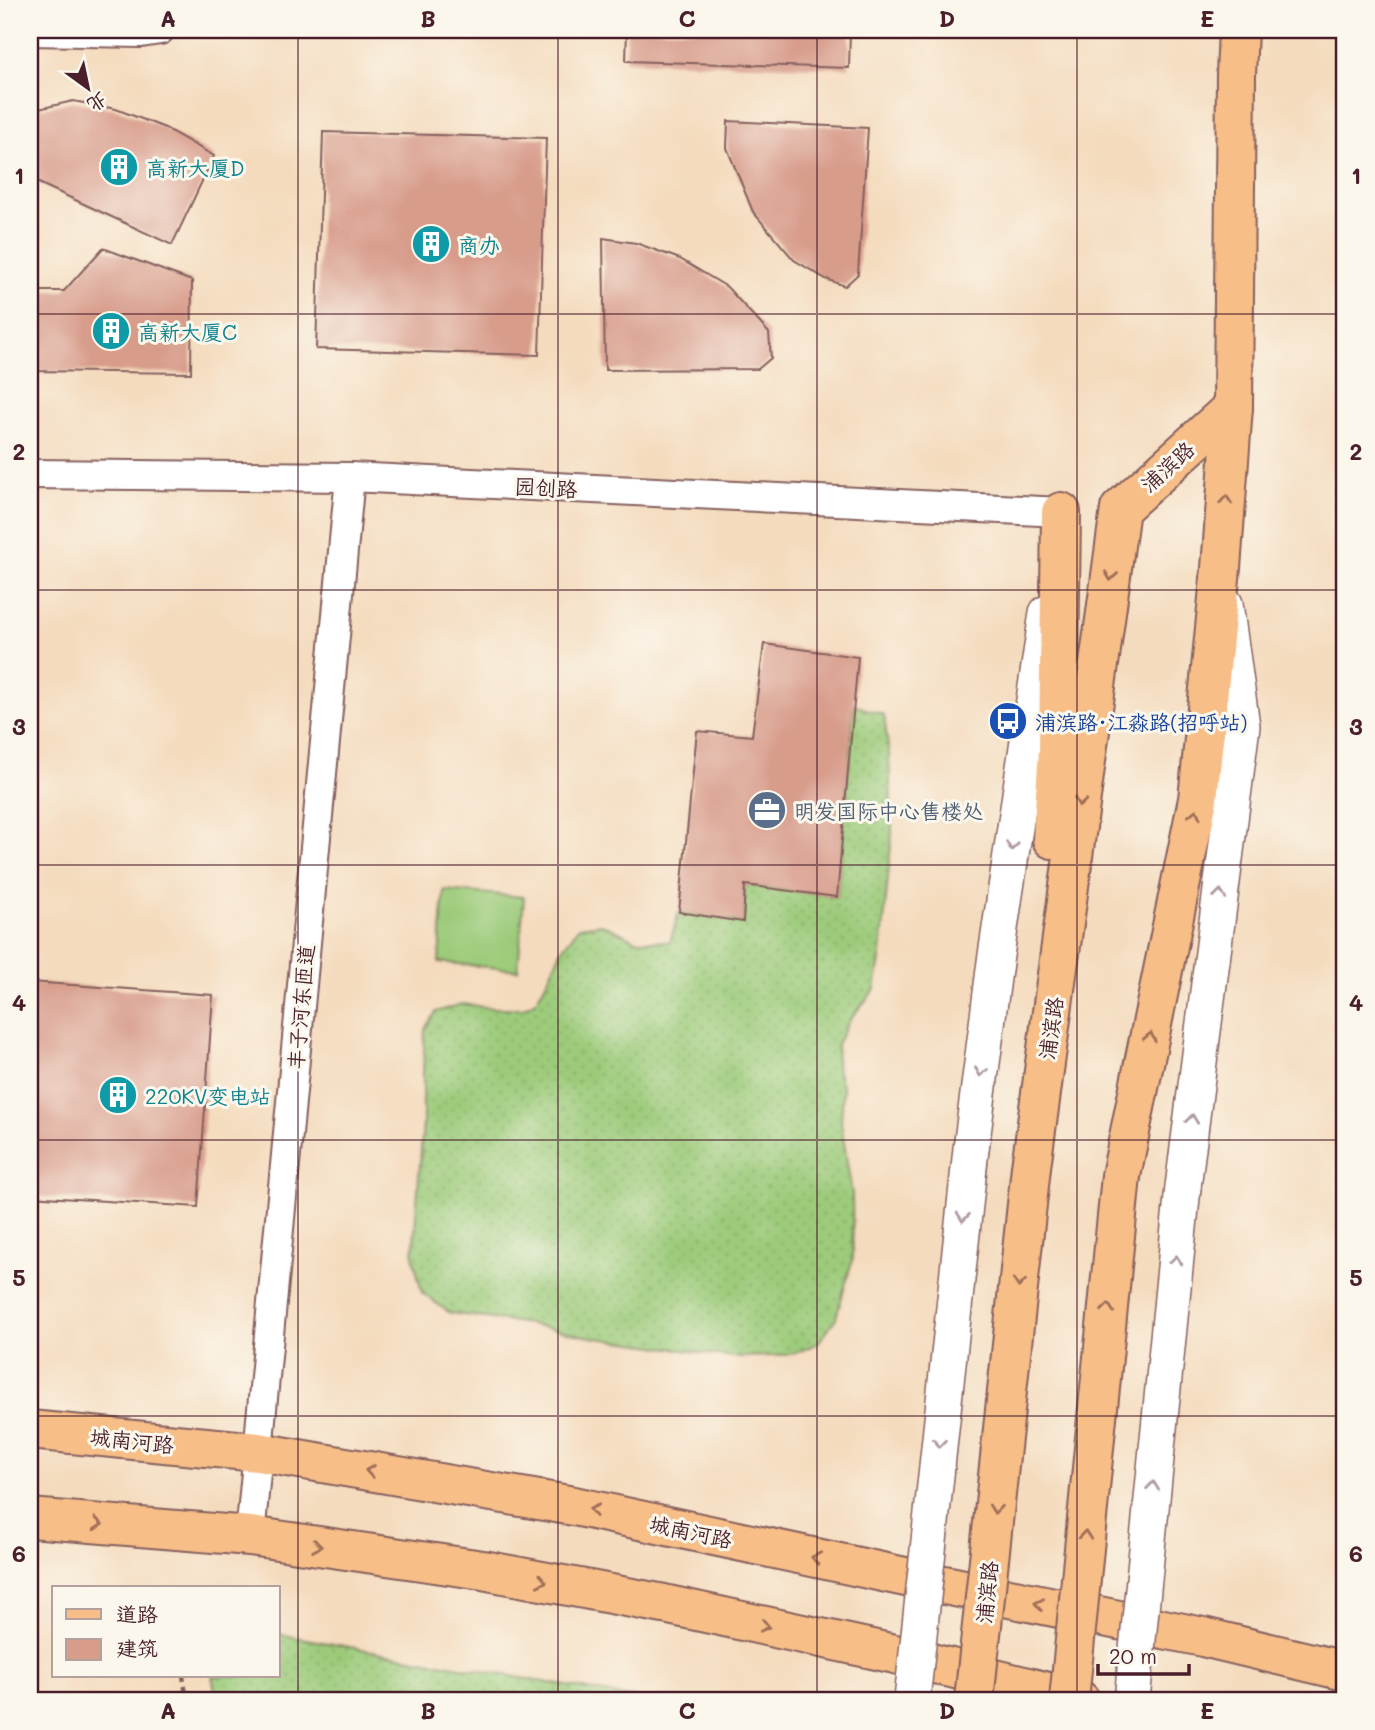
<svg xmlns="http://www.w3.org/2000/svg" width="1375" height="1730" viewBox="0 0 1375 1730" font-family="Mali,'LXGW WenKai TC',sans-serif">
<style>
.grass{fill:url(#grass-dots);stroke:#737552;stroke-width:2}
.pitch{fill:#9ccb7a;stroke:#737552;stroke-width:2}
.building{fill:#d89c8b}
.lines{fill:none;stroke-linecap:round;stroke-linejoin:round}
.minor-casing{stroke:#86615e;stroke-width:32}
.tertiary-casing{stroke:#86615e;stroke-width:38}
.primary-casing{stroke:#86615e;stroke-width:42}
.path{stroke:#86615e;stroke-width:4.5;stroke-dasharray:5 5;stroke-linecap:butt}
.minor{stroke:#fff;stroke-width:28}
.tertiary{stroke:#fff;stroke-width:35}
.primary{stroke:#f7be87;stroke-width:38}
.tertiary-bridge-casing{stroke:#86615e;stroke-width:38;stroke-linecap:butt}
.primary-bridge-casing{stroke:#86615e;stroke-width:42;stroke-linecap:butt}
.tertiary-bridge{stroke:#fff;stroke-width:35}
.primary-bridge{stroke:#f7be87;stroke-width:38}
.oneway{stroke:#a06e59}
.oneway2{stroke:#ae9aa0}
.grid{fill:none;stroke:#4a1f2b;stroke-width:2;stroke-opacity:0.55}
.labels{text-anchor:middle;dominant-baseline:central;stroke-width:6;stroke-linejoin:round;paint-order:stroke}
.culture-label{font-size:21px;fill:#0d838f;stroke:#fbf7ec;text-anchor:start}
.street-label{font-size:21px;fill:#4a1f2b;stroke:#fbf7ec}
.transit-label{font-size:21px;fill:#164399;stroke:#fbf7ec;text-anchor:start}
.service-label{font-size:21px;fill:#4e5e75;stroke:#fbf7ec;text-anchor:start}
.neatline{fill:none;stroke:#4a1f2b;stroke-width:2.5}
.grid-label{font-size:23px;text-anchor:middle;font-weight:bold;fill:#4a1f2b}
</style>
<defs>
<pattern id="grass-dots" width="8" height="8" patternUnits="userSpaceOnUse" patternTransform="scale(1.75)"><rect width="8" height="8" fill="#9ccb7a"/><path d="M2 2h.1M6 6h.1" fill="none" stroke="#88ae6a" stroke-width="1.8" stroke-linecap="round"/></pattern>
</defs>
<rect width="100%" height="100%" fill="#fbf7ec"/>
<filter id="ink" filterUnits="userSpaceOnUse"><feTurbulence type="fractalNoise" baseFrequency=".0143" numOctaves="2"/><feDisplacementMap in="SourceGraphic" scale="14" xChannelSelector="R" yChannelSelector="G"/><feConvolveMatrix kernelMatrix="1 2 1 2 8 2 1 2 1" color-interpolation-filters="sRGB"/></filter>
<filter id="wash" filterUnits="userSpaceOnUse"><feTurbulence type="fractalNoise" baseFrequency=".00686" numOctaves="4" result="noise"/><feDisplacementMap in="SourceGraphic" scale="28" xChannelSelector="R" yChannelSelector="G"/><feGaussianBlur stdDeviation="1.57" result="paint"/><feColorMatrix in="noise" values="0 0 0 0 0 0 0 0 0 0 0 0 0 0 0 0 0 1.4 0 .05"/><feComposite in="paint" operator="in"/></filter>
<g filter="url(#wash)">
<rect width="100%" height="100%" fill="#f4dbbe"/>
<g class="grass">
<polygon points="854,705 884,715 889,755 892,834 881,953 875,989 851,1018 837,1044 836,1065 843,1089 841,1123 852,1194 853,1257 836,1318 818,1343 796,1353 774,1356 733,1357 590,1337 529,1324 450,1313 422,1293 413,1256 423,1123 423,1072 425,1029 436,1012 462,1004 493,1008 523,1008 536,1001 549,977 562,949 579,927 602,924 636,940 670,942 679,912 743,922 745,885 837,897"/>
<polygon points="278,1634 644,1700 217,1700 212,1676 278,1676"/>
</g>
<polygon class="pitch" points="444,890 524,897 518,970 439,962"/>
<g id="blocks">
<g class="building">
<polygon points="627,30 850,30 849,68 626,61"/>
<polygon points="73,101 116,109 165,128 214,156 172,245 30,179 30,111"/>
<polygon points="728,121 868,128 858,274 845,286 826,279 794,260 753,212 727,148"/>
<polygon points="323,132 546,138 539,355 316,349"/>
<polygon points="603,238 636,243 680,259 727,287 769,333 771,358 758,369 605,370"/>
<polygon points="103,248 192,281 191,373 30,371 30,291 64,291"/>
<polygon points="764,644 858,657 837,897 745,885 743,922 679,912 697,731 752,736"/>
<polygon points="30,982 213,995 198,1207 30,1196"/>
</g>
</g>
</g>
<g filter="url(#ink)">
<use href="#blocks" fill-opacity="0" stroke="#86615e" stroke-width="2"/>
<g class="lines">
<g class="minor-casing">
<g id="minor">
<polyline points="30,31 141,33 160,30"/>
<polyline points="30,474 350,477 1061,512"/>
<polyline points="250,1536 350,477"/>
</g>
</g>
<g class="tertiary-casing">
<g id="tertiary">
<polyline points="971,1149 995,962 1047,613"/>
<polyline points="1183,1187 1242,726 1225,604"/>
</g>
</g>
<g class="primary-casing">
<g id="primary">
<polyline points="1052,839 1058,750 1061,512"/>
<polyline points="1031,1167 1120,509 1233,407"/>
<polyline points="1121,1176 1198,799 1221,568 1233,407 1236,75 1238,30"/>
<polyline points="30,1430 258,1452 574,1506 910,1578 1203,1637 1345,1671"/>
<polyline points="30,1518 250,1536 483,1570 664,1604 895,1654 1080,1700"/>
</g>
</g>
<polyline class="path" points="183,1676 187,1700"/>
<use href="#minor" class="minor"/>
<use href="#tertiary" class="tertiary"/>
<use href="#primary" class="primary"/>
<g class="tertiary-bridge-casing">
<g id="tertiary-bridge">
<polyline points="912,1700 971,1149"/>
<polyline points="1132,1700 1183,1187"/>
</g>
</g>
<g class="primary-bridge-casing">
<g id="primary-bridge">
<polyline points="974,1700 1031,1167"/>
<polyline points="1069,1700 1121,1176"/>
</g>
</g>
<use href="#tertiary-bridge" class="tertiary-bridge"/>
<use href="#primary-bridge" class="primary-bridge"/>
</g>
<defs><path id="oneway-chevron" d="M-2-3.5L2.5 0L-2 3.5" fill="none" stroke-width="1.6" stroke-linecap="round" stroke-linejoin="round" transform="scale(1.75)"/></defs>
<g class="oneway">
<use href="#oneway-chevron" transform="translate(1226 500) rotate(-86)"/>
<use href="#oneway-chevron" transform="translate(1111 576) rotate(98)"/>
<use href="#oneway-chevron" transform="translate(1080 802) rotate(98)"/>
<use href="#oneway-chevron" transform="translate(1195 814) rotate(-78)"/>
<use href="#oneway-chevron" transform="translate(1150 1037) rotate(-78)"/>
<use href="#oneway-chevron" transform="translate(1019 1283) rotate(96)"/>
<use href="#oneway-chevron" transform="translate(1108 1308) rotate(-84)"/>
<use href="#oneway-chevron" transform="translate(370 1471) rotate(-170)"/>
<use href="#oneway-chevron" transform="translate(995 1509) rotate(96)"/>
<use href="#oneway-chevron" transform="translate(594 1510) rotate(-168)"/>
<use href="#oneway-chevron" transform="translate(98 1524) rotate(5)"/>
<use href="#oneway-chevron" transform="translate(1085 1535) rotate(-84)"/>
<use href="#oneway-chevron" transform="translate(317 1546) rotate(8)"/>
<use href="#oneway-chevron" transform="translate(816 1558) rotate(-168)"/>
<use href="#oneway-chevron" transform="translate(542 1581) rotate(11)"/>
<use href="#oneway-chevron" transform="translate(1039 1604) rotate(-169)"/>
<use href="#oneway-chevron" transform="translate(765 1626) rotate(12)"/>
</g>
<g class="oneway2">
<use href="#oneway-chevron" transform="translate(1012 846) rotate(98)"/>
<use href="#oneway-chevron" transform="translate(1220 894) rotate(-83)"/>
<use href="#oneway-chevron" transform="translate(981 1072) rotate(98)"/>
<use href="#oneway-chevron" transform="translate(1192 1119) rotate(-83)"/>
<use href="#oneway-chevron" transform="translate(963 1217) rotate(96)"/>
<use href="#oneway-chevron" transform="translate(1176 1260) rotate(-84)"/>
<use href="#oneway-chevron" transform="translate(939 1443) rotate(96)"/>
<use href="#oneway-chevron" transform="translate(1153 1486) rotate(-84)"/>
</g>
</g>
<path class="grid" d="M298 30V1700M558 30V1700M817 30V1700M1077 30V1700M30 314H1345M30 590H1345M30 865H1345M30 1140H1345M30 1416H1345"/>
<defs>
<g id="building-disc" transform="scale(2.0125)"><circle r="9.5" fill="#0f9aa8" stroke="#fbf7ec"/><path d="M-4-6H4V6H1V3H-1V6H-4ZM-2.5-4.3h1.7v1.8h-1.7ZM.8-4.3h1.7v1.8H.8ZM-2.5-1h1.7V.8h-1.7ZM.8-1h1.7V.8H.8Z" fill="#fff"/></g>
<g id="bus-disc" transform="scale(2.0125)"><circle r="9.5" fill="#1a4fb4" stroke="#fbf7ec"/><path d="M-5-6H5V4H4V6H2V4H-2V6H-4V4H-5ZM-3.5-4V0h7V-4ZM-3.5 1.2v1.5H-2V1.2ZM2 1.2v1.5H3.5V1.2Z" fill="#fff"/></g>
<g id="office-disc" transform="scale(2.0125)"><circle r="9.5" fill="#5c6f8a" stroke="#fbf7ec"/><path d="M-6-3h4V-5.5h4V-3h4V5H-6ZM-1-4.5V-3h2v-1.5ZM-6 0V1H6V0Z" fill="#fff"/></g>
</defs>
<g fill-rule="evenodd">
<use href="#building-disc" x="119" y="167"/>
<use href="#building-disc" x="431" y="244"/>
<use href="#building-disc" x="111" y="331"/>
<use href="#bus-disc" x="1008" y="721"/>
<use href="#office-disc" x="767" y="810"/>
<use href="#building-disc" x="118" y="1095"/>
</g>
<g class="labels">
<g class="culture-label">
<text x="146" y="167">高新大厦D</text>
<text x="458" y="244">商办</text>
<text x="138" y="331">高新大厦C</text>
<text x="145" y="1095">220KV变电站</text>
</g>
<g class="street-label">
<text transform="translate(1167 466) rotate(-42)">浦滨路</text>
<text transform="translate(546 487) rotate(3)">园创路</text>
<text transform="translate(300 1007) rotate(-85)">丰子河东匝道</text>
<text transform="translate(1050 1028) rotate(-82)">浦滨路</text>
<text transform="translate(132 1440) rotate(6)">城南河路</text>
<text transform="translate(691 1531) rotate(12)">城南河路</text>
<text transform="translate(986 1592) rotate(-84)">浦滨路</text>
</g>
<g class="transit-label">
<text x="1035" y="721">浦滨路·江淼路(招呼站)</text>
</g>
<g class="service-label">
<text x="794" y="810">明发国际中心售楼处</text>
</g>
</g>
<rect width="1375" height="1730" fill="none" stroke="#fbf7ec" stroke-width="77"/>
<rect x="52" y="1586" width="228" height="91" fill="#fbf7ec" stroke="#b4a19f" stroke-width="2"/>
<rect x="66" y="1609" width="35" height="10" fill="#f7be87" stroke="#b4a19f" stroke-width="2"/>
<text x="116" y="1622" font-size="21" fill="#4a1f2b">道路</text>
<rect x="66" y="1639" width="35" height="21" fill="#d89c8b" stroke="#b4a19f" stroke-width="2"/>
<text x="116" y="1656" font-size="21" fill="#4a1f2b">建筑</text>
<g transform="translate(88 88) rotate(147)" stroke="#fbf7ec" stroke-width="5" paint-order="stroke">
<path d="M0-5L12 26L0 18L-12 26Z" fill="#4a1f2b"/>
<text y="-10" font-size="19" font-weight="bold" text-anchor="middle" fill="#4a1f2b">北</text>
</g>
<path d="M1098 1664v10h91v-10" fill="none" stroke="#4a1f2b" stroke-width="3.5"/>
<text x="1109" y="1664" font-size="21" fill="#4a1f2b" stroke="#fbf7ec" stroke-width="5" paint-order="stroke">20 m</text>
<rect x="38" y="38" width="1298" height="1654" class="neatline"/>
<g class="grid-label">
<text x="168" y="27">A</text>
<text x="428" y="27">B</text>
<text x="687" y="27">C</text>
<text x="947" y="27">D</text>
<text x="1207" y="27">E</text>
<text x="19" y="184">1</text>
<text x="1356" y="184">1</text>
<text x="19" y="460">2</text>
<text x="1356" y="460">2</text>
<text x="19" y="735">3</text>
<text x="1356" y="735">3</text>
<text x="19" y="1011">4</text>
<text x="1356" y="1011">4</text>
<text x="19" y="1286">5</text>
<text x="1356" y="1286">5</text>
<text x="19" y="1562">6</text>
<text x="1356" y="1562">6</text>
<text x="168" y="1719">A</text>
<text x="428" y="1719">B</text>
<text x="687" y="1719">C</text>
<text x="947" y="1719">D</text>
<text x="1207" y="1719">E</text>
</g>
</svg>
